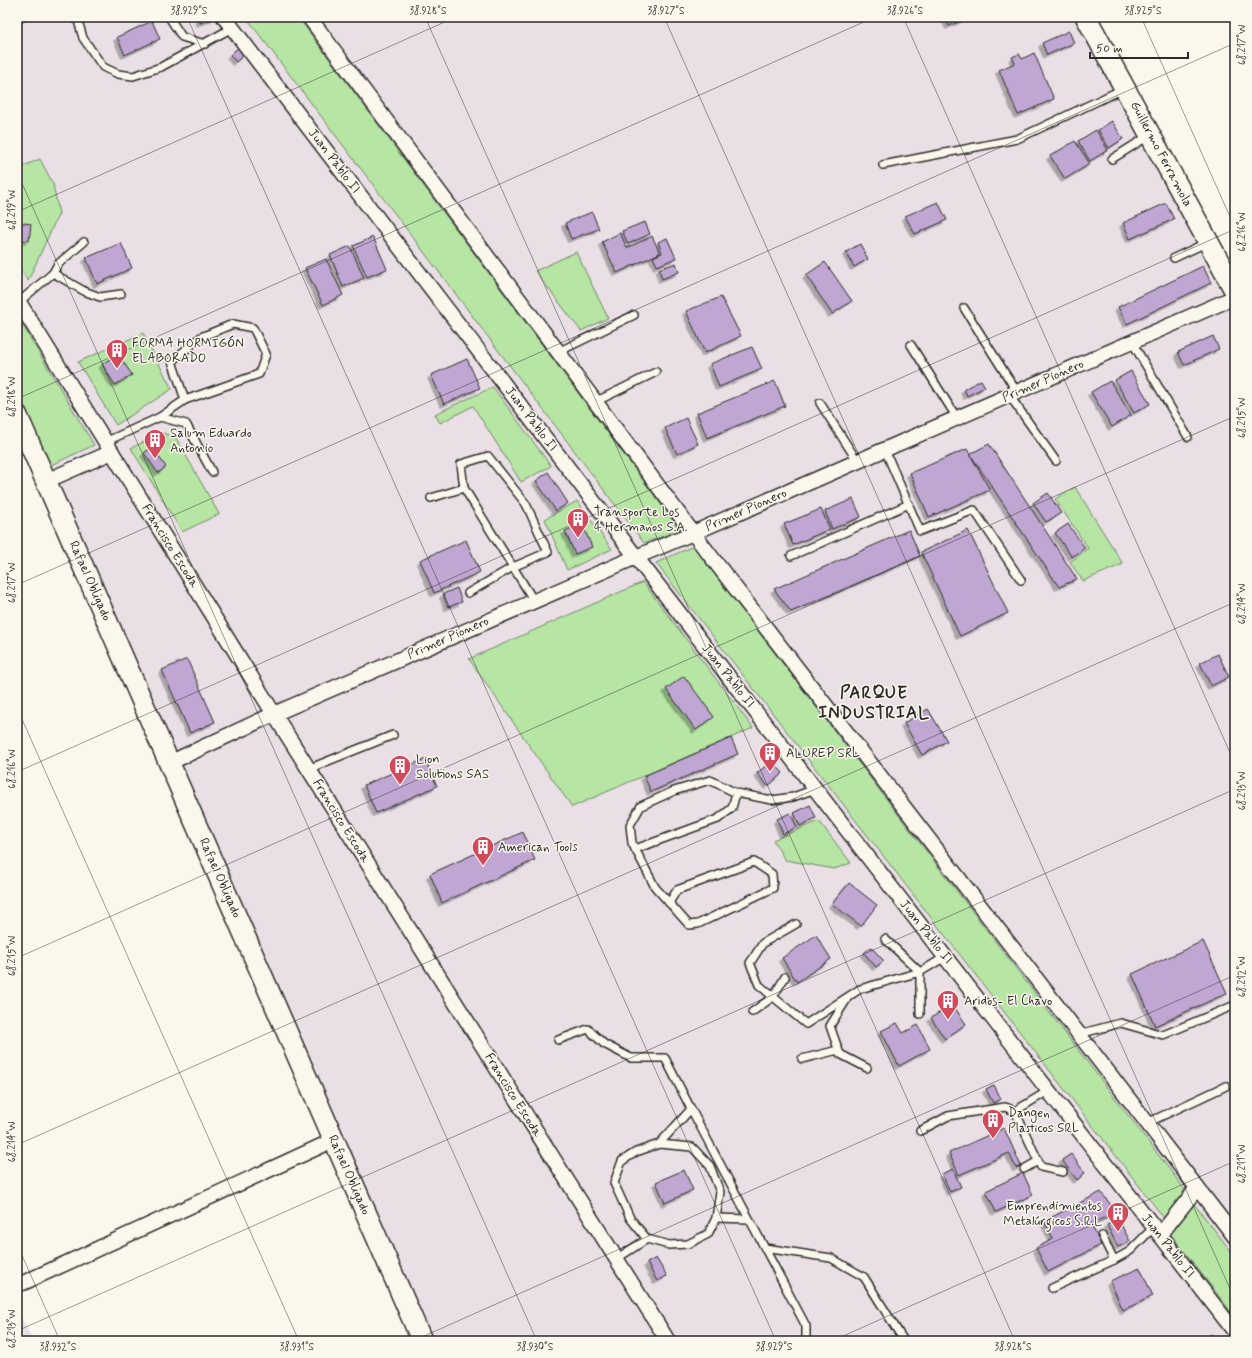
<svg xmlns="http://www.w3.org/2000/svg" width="1252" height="1358" viewBox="0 0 1252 1358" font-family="Mynerve,sans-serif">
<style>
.built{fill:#e9dfe4}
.green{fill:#b6e5a4;stroke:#708868}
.building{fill:#c0a6d3;stroke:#2b2b2b;filter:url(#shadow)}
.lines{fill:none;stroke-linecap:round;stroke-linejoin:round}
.lane-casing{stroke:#2b2b2b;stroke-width:10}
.street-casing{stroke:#2b2b2b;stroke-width:17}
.secondary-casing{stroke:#2b2b2b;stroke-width:23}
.lane{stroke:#fbf7ec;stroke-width:7}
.street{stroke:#fbf7ec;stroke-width:14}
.secondary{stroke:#fbf7ec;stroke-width:20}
.ticks{fill:none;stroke:#2b2b2b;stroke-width:1;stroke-opacity:0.45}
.labels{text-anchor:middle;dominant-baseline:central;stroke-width:3;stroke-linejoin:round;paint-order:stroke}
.street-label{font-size:13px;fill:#2b2b2b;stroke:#fbf7ec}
.poi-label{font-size:13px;fill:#2b2b2b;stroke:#fbf7ec;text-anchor:start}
.district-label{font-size:17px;font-weight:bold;letter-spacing:1px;fill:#2b2b2b;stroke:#fbf7ec}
.neatline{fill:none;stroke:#2b2b2b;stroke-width:1.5}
.ticks-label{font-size:10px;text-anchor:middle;fill:#2b2b2b}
</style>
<defs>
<filter id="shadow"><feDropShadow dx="-3.5" dy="3.5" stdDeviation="0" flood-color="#0004"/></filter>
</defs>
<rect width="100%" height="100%" fill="#fbf7ec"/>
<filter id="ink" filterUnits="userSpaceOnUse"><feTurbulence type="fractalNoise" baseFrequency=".025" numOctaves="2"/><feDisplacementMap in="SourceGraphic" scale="8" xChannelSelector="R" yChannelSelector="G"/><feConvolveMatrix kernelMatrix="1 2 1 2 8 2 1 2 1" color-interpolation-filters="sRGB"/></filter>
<g filter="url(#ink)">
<g class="built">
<polygon points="17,17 1086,17 1235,291 1235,1341 422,1341 17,415"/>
<polygon points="17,1308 33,1341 17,1341"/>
</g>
<g class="green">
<polygon points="246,17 298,17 680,530 644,543"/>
<polygon points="40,159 53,184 59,213 28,281 17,264 17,169"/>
<polygon points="576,252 608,318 581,331 535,271"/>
<polygon points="17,316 94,445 47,467 17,399"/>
<polygon points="143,333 172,389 116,425 78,362"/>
<polygon points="493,387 551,466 521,482 473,406 440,423 435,414"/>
<polygon points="163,433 176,438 219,514 182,532 131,448"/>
<polygon points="1075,487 1123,564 1083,581 1070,562 1088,548 1055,499"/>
<polygon points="577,501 612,549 567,570 545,519"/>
<polygon points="693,546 1186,1191 1164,1218 656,563"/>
<polygon points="643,582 753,728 572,807 469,659"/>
<polygon points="819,821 851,863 834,869 785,860 773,840"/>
<polygon points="1194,1204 1235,1256 1235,1317 1170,1233"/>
</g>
<g class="building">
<polygon points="198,17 214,17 215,18 200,23"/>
<polygon points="945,17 969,17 949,26"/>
<polygon points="152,21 160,39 125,55 117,37"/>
<polygon points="1069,31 1074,43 1047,55 1042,43"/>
<polygon points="241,45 247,52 236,62 230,55"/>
<polygon points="1034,53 1054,99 1018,115 999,70 1015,63 1012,57 1019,54 1022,59"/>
<polygon points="1112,121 1123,139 1109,148 1098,130"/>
<polygon points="1096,130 1108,150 1090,161 1078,141"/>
<polygon points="1075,141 1090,164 1065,179 1050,156"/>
<polygon points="938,202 947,220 915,234 905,216"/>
<polygon points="1166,203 1174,219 1130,239 1123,223"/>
<polygon points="592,212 599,229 571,239 565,223"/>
<polygon points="17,222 31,224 29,241 17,239"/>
<polygon points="645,222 650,234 628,244 622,231"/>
<polygon points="620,233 627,248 652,236 660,253 617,273 602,242"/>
<polygon points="373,237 387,269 367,277 353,246"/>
<polygon points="667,238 676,258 657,266 653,257 662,253 658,242"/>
<polygon points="121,243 132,268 97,284 86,258"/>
<polygon points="860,244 868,259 854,267 846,252"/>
<polygon points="350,246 364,278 343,287 330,255"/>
<polygon points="326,259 343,295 323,305 305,268"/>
<polygon points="825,262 852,301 832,314 806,275"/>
<polygon points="676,263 679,272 662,279 659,269"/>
<polygon points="1203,266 1211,283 1127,324 1118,307"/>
<polygon points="721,297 741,336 705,353 686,311"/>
<polygon points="1213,336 1219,349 1184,365 1178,352"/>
<polygon points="752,347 762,369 719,387 710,364"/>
<polygon points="118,354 132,375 115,385 102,364"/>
<polygon points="467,359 480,388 444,404 431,375"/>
<polygon points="1131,371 1150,404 1134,413 1115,380"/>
<polygon points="981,380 985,387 967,396 964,389"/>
<polygon points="775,381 785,406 707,438 697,413"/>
<polygon points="1110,381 1131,415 1112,427 1091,392"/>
<polygon points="686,418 698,444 677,454 665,428"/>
<polygon points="989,444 1077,579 1059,587 970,454"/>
<polygon points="152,447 166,467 158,473 144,453"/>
<polygon points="967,449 990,490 929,517 910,473"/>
<polygon points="548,472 568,503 556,511 536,481"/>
<polygon points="1048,493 1061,513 1046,522 1033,503"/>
<polygon points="853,499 861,517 832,529 825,511"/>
<polygon points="821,509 830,529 793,545 784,524"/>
<polygon points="582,524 592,547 575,554 565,531"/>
<polygon points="1068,524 1085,548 1072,557 1055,533"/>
<polygon points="909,530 920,556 791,612 774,589"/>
<polygon points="968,530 1008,613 960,636 921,552"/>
<polygon points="466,540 480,572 434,593 420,560"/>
<polygon points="457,588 462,602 448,607 443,594"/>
<polygon points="1218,654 1229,677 1211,686 1200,663"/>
<polygon points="187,659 215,722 190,733 162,670"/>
<polygon points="684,676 714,717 696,730 666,689"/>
<polygon points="928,709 947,741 922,755 904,723"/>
<polygon points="731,738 738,754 651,792 644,776"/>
<polygon points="425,759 437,786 376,813 364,785"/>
<polygon points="772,761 783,773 768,786 757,773"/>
<polygon points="810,805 816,818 800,826 794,813"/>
<polygon points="790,813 797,827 783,834 777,819"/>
<polygon points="523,832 535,860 442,903 430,874"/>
<polygon points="849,883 877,905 861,926 832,904"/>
<polygon points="816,935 831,959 797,982 782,958"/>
<polygon points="1203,941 1227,993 1155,1026 1132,974"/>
<polygon points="871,947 884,961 876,967 864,953"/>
<polygon points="952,1004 966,1024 945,1039 931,1018"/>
<polygon points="897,1023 903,1033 918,1025 930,1049 899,1066 881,1031"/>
<polygon points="994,1085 1001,1099 993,1103 986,1089"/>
<polygon points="1004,1128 1021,1166 1016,1168 1009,1153 959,1175 949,1153"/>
<polygon points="1071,1154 1085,1173 1077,1180 1062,1160"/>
<polygon points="953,1169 961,1187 950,1192 942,1174"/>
<polygon points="684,1170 693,1190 665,1203 656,1182"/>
<polygon points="1023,1173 1033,1195 996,1212 986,1191"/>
<polygon points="1101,1192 1116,1212 1091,1224 1101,1245 1048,1272 1036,1248 1053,1239 1044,1221"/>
<polygon points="1118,1219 1130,1241 1118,1247 1107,1225"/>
<polygon points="656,1258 667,1276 657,1281 647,1263"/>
<polygon points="1140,1268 1153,1296 1123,1310 1110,1281"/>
<polygon points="1211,1334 1217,1341 1202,1341"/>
</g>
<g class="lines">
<g class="lane-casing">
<g id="lane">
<polyline points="77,17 83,38 103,67 118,74 133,76 161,67 232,28"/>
<polyline points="169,17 182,37 205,44"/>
<polyline points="1112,159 1150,135"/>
<polyline points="883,165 1017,139 1123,89"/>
<polyline points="1174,258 1208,242"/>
<polyline points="53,273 58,264 84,242"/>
<polyline points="19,302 53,273 84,291 100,297 121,294"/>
<polyline points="964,308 1017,392"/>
<polyline points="1132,342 1188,437"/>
<polyline points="911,345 957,418"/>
<polyline points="558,352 634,315"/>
<polyline points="1009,395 1056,461"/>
<polyline points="595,402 656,372"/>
<polyline points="820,403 858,462"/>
<polyline points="160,417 186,424 212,472"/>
<polyline points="105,442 160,417 185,400 172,361 201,337 233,324 253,328 266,354 259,374 185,400"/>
<polyline points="885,450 920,531 974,510 1021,580"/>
<polyline points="464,488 534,601"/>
<polyline points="431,498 464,488 461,464 488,456 526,504 548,552 513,567 468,593"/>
<polyline points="791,556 909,504"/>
<polyline points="308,769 393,735"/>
<polyline points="635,849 718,819 732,808 736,793"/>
<polyline points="669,903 677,890 754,862 772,874 773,888 698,924 689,925 655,887 632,843 630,825 641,806 674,791 710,780 736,793 772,800 793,797 815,789"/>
<polyline points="796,924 763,943 750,963 759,985 806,1024 860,989 920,972 920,1014"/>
<polyline points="885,939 920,972 945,957"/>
<polyline points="847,999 830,1026 840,1054 867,1068"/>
<polyline points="752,1012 773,997 785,977"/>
<polyline points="1079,1034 1121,1023 1163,1035 1235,1005"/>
<polyline points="558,1040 588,1029 604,1044 631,1058 665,1058 691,1109 659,1144"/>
<polyline points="802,1059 838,1050"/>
<polyline points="1048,1091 1015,1111 1041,1167 1063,1172"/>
<polyline points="691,1109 806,1326 806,1341"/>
<polyline points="1147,1123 1226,1086"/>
<polyline points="920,1131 948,1116 1005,1107 1015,1111"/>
<polyline points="1024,1169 1038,1161"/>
<polyline points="716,1218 749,1219"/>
<polyline points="1102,1236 1114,1260 1130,1251 1154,1227"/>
<polyline points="765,1248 831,1258 864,1277 904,1341"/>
<polyline points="616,1259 647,1239 669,1245 688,1244 708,1234 716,1218 720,1192 710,1166 692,1147 659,1144 636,1152 622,1161 614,1183 630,1218 647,1239"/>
<polyline points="1052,1288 1114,1260"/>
</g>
</g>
<g class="street-casing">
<g id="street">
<polyline points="224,17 636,557 1235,1332"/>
<polyline points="309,17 693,533 1235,1237"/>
<polyline points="17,299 274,714 668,1341"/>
<polyline points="46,481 112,452"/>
<polyline points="169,763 274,714 636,557 693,533 1235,297"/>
<polyline points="1160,1235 1197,1188"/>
<polyline points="23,1283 334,1140"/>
</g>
</g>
<g class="secondary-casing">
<g id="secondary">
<polyline points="1086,17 1235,291"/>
<polyline points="17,415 422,1341"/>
</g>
</g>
<use href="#lane" class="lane"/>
<use href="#street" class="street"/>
<use href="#secondary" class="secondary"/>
</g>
</g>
<path class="ticks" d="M187 17 776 1341M425 17 1015 1341M664 17 1235 1300M903 17 1235 764M1141 17 1235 228M17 26 37 17M17 172 537 1341M17 212 456 17M17 399 875 17M17 585 1235 43M17 708 299 1341M17 772 1235 229M17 958 1235 416M17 1145 1235 602M17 1244 60 1341M17 1331 1235 789M413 1341 1235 975M832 1341 1235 1161"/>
<defs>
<g id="building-pin" transform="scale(1.15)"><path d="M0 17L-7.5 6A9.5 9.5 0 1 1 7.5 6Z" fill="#d1495b" stroke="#fbf7ec"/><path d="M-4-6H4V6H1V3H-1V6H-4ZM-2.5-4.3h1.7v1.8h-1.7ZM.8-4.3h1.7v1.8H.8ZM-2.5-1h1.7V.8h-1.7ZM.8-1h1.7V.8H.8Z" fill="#fff"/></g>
</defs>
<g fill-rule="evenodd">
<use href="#building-pin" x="117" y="350"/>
<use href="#building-pin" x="155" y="440"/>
<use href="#building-pin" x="578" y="519"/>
<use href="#building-pin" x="770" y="753"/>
<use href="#building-pin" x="400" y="766"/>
<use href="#building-pin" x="483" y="847"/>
<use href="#building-pin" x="948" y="1001"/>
<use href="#building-pin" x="993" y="1120"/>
<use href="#building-pin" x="1118" y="1213"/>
</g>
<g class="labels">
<g class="street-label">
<text transform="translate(1161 154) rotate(62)">Guillermo Ferramola</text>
<text transform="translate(334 161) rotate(53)">Juan Pablo II</text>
<text transform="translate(1043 381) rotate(-24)">Primer Pionero</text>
<text transform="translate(531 419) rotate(53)">Juan Pablo II</text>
<text transform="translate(746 510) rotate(-24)">Primer Pionero</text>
<text transform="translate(170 546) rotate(58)">Francisco Escoda</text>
<text transform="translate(90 581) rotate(66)">Rafael Obligado</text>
<text transform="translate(448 638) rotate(-24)">Primer Pionero</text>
<text transform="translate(728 676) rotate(52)">Juan Pablo II</text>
<text transform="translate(341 821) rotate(58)">Francisco Escoda</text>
<text transform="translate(220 878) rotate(66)">Rafael Obligado</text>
<text transform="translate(926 932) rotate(52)">Juan Pablo II</text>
<text transform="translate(513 1095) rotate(58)">Francisco Escoda</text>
<text transform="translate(349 1175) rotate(66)">Rafael Obligado</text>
<text transform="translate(1168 1246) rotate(52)">Juan Pablo II</text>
</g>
<g class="poi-label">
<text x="132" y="343">FORMA HORMIGÓN<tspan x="132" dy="15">ELABORADO</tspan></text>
<text x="170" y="433">Salum Eduardo<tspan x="170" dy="15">Antonio</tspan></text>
<text x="594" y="512">Transporte Los<tspan x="594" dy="15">4 Hermanos S.A.</tspan></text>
<text x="786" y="753">ALUREP SRL</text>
<text x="416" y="759">Lion<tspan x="416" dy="15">Solutions SAS</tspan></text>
<text x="498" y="847">American Tools</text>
<text x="964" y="1001">Aridos- El Chavo</text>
<text x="1008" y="1113">Dangen<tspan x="1008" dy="15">Plasticos SRL</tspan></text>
<text x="1102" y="1206" text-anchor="end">Emprendimientos<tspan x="1102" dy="15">Metalúrgicos S.R.L</tspan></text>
</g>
<g class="district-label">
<text x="874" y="693">PARQUE<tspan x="874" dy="20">INDUSTRIAL</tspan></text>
</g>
</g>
<rect width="1252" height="1358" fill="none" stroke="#fbf7ec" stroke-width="44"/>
<path d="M1090 52v6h98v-6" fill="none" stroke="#2b2b2b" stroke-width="2"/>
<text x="1096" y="52" font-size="12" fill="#2b2b2b" stroke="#fbf7ec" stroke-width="3" paint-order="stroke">50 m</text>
<rect x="22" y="22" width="1208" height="1314" class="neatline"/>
<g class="ticks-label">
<text x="189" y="14">38.929°S</text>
<text x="428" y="14">38.928°S</text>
<text x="666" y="14">38.927°S</text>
<text x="905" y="14">38.926°S</text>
<text x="1143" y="14">38.925°S</text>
<text transform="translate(1241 45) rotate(-90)" y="4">68.217°W</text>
<text transform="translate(11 210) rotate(-90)" y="4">68.219°W</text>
<text transform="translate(1241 232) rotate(-90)" y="4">68.216°W</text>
<text transform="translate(11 397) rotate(-90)" y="4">68.218°W</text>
<text transform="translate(1241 418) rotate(-90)" y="4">68.215°W</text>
<text transform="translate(11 583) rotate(-90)" y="4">68.217°W</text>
<text transform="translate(1241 604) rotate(-90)" y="4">68.214°W</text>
<text transform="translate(11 769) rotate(-90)" y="4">68.216°W</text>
<text transform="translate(1241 791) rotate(-90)" y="4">68.213°W</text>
<text transform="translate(11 956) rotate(-90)" y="4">68.215°W</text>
<text transform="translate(1241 977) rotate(-90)" y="4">68.212°W</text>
<text transform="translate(11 1142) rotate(-90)" y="4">68.214°W</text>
<text transform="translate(1241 1164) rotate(-90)" y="4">68.211°W</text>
<text transform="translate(11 1329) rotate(-90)" y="4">68.213°W</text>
<text x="58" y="1350">38.932°S</text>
<text x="297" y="1350">38.931°S</text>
<text x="535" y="1350">38.930°S</text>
<text x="774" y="1350">38.929°S</text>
<text x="1013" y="1350">38.928°S</text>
</g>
</svg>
